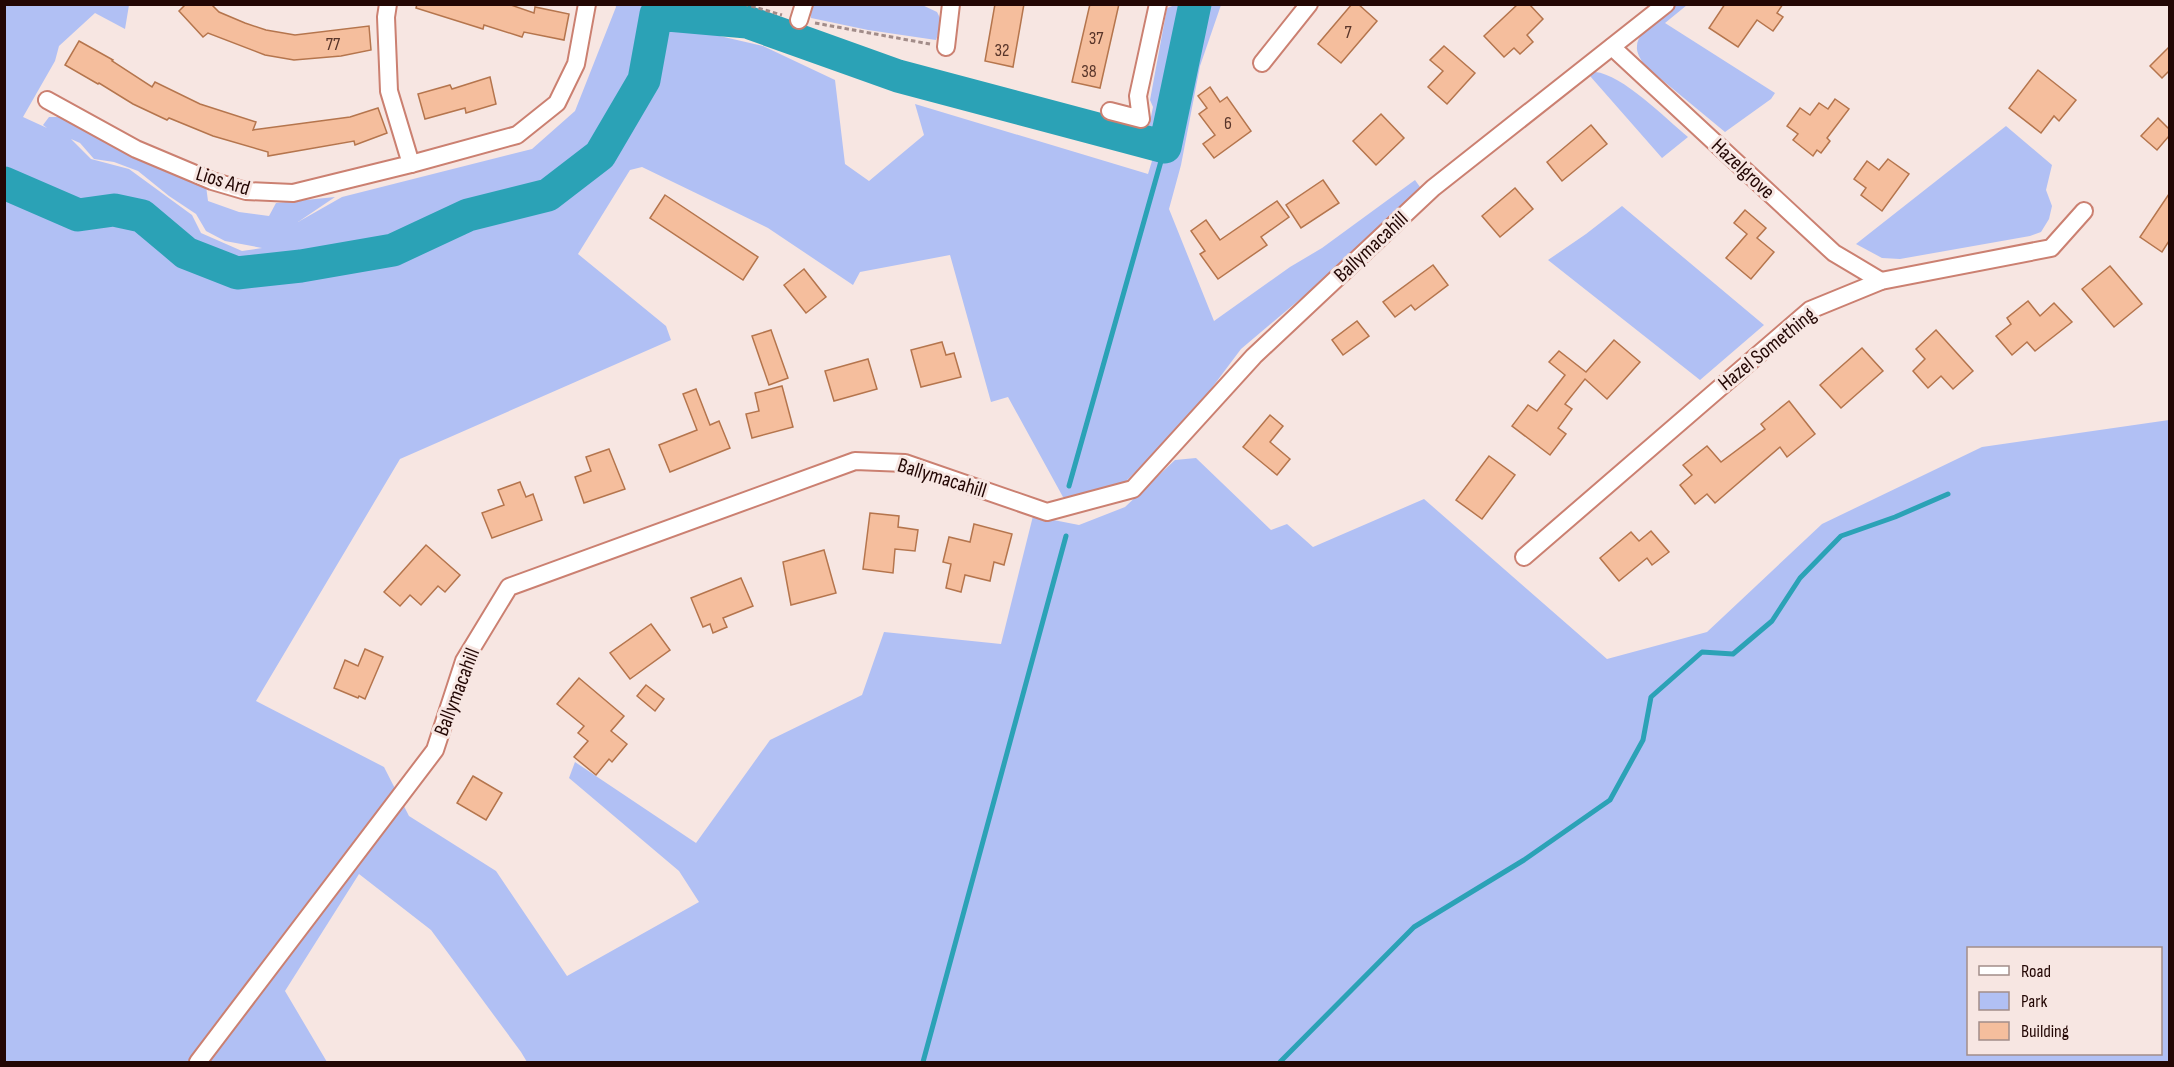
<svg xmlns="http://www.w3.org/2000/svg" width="2174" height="1067" viewBox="0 0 2174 1067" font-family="'Sofia Sans Condensed',sans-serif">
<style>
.green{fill:#b1c0f4;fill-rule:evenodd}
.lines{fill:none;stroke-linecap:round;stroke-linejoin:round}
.stream{stroke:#2ba2b6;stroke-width:5}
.river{stroke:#2ba2b6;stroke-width:33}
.building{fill:#f5be9d;stroke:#b5754d;stroke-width:1.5}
.minor-casing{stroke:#cb8071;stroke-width:20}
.path{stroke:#a28c89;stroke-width:3;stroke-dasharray:4.5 3;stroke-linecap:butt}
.minor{stroke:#fff;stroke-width:16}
.labels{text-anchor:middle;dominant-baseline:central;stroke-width:6;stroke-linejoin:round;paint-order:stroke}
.number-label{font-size:18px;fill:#58352a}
.street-label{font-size:21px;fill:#230704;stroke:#f7e6e2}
</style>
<rect width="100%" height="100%" fill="#f7e6e2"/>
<g class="green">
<path d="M615 4 676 5 672 25 763 46 835 80 845 164 869 181 924 135 915 104 1148 174 1159 138 1192 5H1221L1200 66 1181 165 1169 209 1214 321 1290 267 1322 248 1415 180 1420 187 1343 263 1241 349 1184 425 1122 485 1089 498 1063 497 1008 397 991 402 950 255 860 272 853 285 768 228 642 167 630 170 578 254 666 326 671 340 400 459 256 701 384 767 409 816 496 871 567 976 699 902 679 871 569 778 575 762 696 843 770 740 862 695 884 632 1001 644 1033 516 1079 525 1125 507 1175 460 1196 458 1271 530 1287 524 1313 547 1424 499 1607 659 1707 632 1822 524 1982 447 2169 420V1062H527L521 1052 431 930 359 874 285 991 327 1062H5V5H129L125 29 95 13 59 46 55 61 23 117 47 128 43 125 49 117H64L142 161 206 186 208 201 239 212 269 216 276 203 335 197 298 222 342 197 532 149 575 111 616 7ZM71 139 80 143 94 159 114 162 138 171 169 196 196 214 206 231 225 241 262 248 242 251 201 233 192 215 129 169 91 159ZM1968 948H2160V1054H1968Z"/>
<polygon points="920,4 937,12 942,22 936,40 868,30 811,18 811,7 814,5"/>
<polygon points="1175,5 1188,5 1154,136 1094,119 1096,115 1149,126 1153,107 1150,100 1167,8"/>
<path d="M1677 5H1687L1665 23 1775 93 1771 99 1725 132 1644 65C1641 59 1636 53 1637 46 1638 29 1665 14 1677 5Z"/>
<path d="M1595 72C1622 74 1666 119 1688 137L1662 158 1590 76Z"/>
<polygon points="2006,126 2052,165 2046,190 2052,206 2049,219 2041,232 2030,236 1900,259 1882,258 1856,244"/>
<polygon points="1622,206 1764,325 1700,380 1548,260 1586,234"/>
</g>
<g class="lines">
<g class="stream">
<polyline points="1069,486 1165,147"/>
<polyline points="923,1062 1066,536"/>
<polyline points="1280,1062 1414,927 1524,860 1610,800 1643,740 1651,697 1702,652 1733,654 1772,621 1800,578 1841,536 1895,517 1948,494"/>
</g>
<polyline class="river" points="4,183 78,215 114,210 142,216 186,253 237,273 301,266 393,250 468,215 548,195 600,155 644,80 656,14 747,22 898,76 1165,147 1195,4"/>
</g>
<g class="building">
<polygon points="186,4 211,4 219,12 245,23 266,30 295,35 369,26 371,50 341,56 294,60 265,55 208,33 203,37 179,11"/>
<polygon points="417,4 508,4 534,13 535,7 569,14 564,40 524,32 522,37 484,25 483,29 416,8"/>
<polygon points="995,4 1024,4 1013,67 985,61"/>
<polygon points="1090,4 1119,4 1100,88 1072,82"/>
<polygon points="1352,4 1358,4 1377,21 1341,63 1318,44"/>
<polygon points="1518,4 1529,4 1543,19 1527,35 1533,42 1520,54 1514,48 1504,57 1484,36"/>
<polygon points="1725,4 1783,4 1777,13 1783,17 1773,31 1757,20 1738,47 1709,28"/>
<polygon points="79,41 113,60 112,61 152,87 155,82 200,104 256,122 253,130 350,117 378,108 387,133 355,145 354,141 268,156 268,152 213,136 169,118 167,120 133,104 99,83 98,84 65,65"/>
<polygon points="1444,46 1475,73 1447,104 1428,87 1443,71 1430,60"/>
<polygon points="2169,47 2169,71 2162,78 2150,66"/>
<polygon points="2038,70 2076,100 2059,121 2054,116 2041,133 2009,108"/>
<polygon points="490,77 496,104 466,113 465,108 425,119 418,94 450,85 452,89"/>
<polygon points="1210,87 1220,102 1227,97 1251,131 1214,158 1203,144 1215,135 1199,114 1207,108 1198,96"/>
<polygon points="1835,99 1849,109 1827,138 1830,141 1821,153 1817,150 1813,156 1793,140 1798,134 1787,126 1800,108 1810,115 1819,103 1828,109"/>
<polygon points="1381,114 1404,138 1376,165 1353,141"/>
<polygon points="2158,118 2169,129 2169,136 2157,150 2141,136"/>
<polygon points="1591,125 1607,144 1562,181 1547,162"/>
<polygon points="1888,159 1909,174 1882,211 1861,195 1866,188 1854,179 1867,161 1879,170"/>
<polygon points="1323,180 1339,203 1301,228 1286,205"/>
<polygon points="1515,188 1533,209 1500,237 1482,216"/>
<polygon points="2169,194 2169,241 2162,252 2140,237"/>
<polygon points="665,195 758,257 743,280 650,218"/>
<polygon points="1277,201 1289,217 1261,237 1267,245 1218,279 1200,254 1205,251 1191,231 1206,220 1220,240"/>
<polygon points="1745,210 1766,228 1757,238 1774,252 1751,279 1726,258 1747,234 1734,223"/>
<polygon points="1433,265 1448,285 1415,310 1411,305 1395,317 1383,302"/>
<polygon points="2110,266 2142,304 2114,327 2082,289"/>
<polygon points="804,269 826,297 806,313 784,285"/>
<polygon points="2028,301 2040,316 2054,303 2072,322 2035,351 2027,342 2012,355 1996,336 2011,324 2007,318"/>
<polygon points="1357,321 1369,336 1343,355 1332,340"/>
<polygon points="771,330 788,378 769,385 752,336"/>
<polygon points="1936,330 1973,371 1953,389 1941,376 1928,388 1913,371 1925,359 1916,349"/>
<polygon points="1614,340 1640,362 1607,399 1585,379 1565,404 1572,409 1558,428 1566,434 1550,455 1512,426 1528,405 1537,411 1565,375 1549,362 1559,351 1586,372"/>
<polygon points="942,342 946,355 954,353 961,377 921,387 911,350"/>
<polygon points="1862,348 1883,371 1841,408 1820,385"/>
<polygon points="868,359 877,389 834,401 825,371"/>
<polygon points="782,386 793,427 752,438 746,414 759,411 755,393"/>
<polygon points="696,389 710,425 719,421 730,448 670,472 659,445 697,430 683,394"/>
<polygon points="1789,401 1815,434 1787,457 1780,447 1715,503 1707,494 1695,504 1680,485 1692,475 1683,465 1707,446 1721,462 1765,429 1761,424"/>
<polygon points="1270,415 1283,426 1270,442 1290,459 1277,475 1243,447"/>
<polygon points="609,449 625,489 584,503 575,477 591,471 586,457"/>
<polygon points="1489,456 1515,475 1482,519 1456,500"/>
<polygon points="520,482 526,497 533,494 542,520 492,538 482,513 504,505 498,490"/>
<polygon points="870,513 899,516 898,527 918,530 915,551 895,549 893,573 863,569"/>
<polygon points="974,524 1012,534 1004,565 994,562 990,581 965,575 961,592 946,588 951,564 943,562 949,537 970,542"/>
<polygon points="1651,531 1669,552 1652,565 1647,558 1619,581 1600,558 1631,532 1639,541"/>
<polygon points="426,545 460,575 445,592 438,586 421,605 410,595 400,606 384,592"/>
<polygon points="824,550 836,593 791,605 783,562"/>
<polygon points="741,578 753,606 723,618 727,627 713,633 710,624 703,627 691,598"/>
<polygon points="651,624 670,650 630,679 610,653"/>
<polygon points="365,649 383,657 365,699 359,696 358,698 334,688 345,660 358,666"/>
<polygon points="579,678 624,716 611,731 627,744 612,762 609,759 596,775 574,757 588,741 578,733 584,726 557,704"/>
<polygon points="646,685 664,699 655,711 637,696"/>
<polygon points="473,776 502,793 486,820 457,803"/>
</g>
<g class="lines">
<g class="minor-casing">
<g id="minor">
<polyline points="799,20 804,4"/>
<polyline points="946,47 951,4"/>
<polyline points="1612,47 1834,253 1881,281"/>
<polyline points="1262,63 1309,4"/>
<polyline points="47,100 136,149 212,181 246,191 293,193 411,164 389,91 386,17 388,4"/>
<polyline points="1110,111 1141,119 1138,96 1158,4"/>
<polyline points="411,164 517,135 557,103 576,64 587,4"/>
<polyline points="1524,557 1810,310 1881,281 2051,248 2084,211"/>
<polyline points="198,1062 435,750 464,661 509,587 855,461 905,463 1047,512 1133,489 1254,356 1433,188 1666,4"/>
</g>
</g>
<g class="path">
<polyline points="744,4 782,15"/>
<polyline points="815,23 930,44"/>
</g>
<use href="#minor" class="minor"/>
</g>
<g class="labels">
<g class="number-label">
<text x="1348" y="32">7</text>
<text x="1096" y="38">37</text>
<text x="333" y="44">77</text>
<text x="1002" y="50">32</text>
<text x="1089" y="71">38</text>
<text x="1228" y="123">6</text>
</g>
<g class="street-label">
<text transform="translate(1743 169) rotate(43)">Hazelgrove</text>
<text transform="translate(223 181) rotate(17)">Lios Ard</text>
<text transform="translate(1371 247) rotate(-43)">Ballymacahill</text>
<text transform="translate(1767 349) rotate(-39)">Hazel Something</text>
<text transform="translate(942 478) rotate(17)">Ballymacahill</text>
<text transform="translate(457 692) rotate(-69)">Ballymacahill</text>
</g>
</g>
<rect width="2174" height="1067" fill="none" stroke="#230704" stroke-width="12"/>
<rect x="1967" y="947" width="195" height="108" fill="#f7e6e2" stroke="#a28d89" stroke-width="1.5"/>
<rect x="1979" y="966" width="30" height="9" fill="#ffffff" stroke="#a28d89" stroke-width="1.5"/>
<text x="2021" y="977" font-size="18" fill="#230704">Road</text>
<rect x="1979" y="992" width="30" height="18" fill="#b1c0f4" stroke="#a28d89" stroke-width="1.5"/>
<text x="2021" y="1007" font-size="18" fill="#230704">Park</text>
<rect x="1979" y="1022" width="30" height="18" fill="#f5be9d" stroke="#a28d89" stroke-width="1.5"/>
<text x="2021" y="1037" font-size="18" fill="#230704">Building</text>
</svg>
